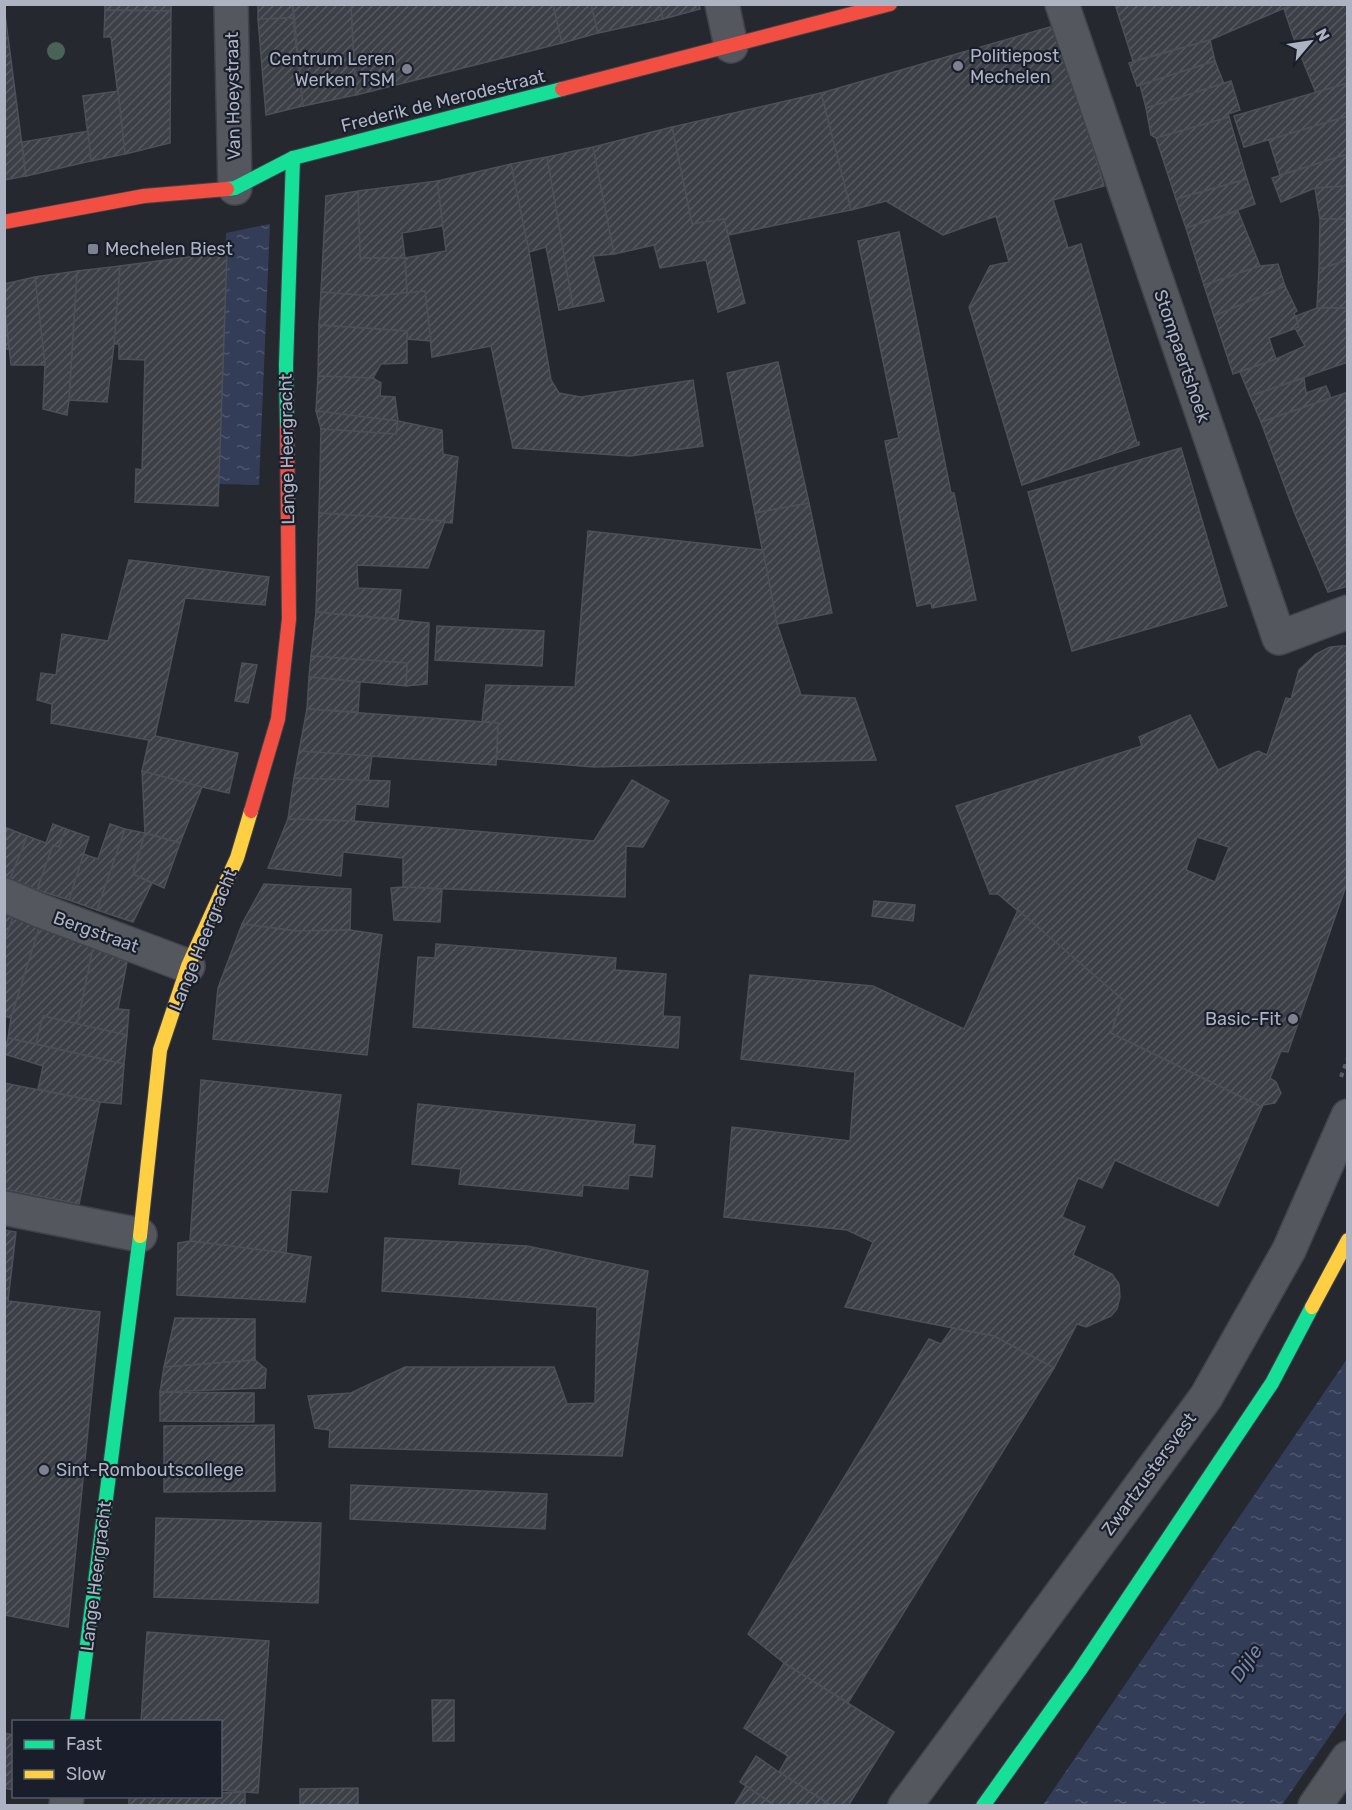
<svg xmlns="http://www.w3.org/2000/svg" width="1352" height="1810" viewBox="0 0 1352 1810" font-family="Rubik,sans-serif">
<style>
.water{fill:url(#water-ripples)}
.building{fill:url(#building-hatch);stroke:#4d5058;stroke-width:1.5;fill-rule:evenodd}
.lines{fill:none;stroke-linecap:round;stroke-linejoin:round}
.street-casing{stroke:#41434a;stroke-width:36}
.fast-casing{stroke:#41434a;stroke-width:16}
.slow-casing{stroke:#41434a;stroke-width:16}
.jam-casing{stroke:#41434a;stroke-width:16}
.path{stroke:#585b63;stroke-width:4;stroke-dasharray:4.5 4.5;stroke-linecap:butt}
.street{stroke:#55575f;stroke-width:33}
.fast{stroke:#16e098;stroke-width:14}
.slow{stroke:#ffcf43;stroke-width:14}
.jam{stroke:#f24e42;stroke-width:14}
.tree{fill:#4a6258}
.poi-dot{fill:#7e8290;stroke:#191e2a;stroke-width:2}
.labels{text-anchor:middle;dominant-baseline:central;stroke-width:4.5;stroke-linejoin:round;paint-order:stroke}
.poi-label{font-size:18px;fill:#aeb3c3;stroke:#191e2a;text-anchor:start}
.street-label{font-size:18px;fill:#aeb3c3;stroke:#191e2a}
.water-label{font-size:20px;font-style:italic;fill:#7785aa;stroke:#191e2a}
</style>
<defs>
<pattern id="water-ripples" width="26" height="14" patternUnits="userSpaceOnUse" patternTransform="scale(1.5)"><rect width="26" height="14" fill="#343d58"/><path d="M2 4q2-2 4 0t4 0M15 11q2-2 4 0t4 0" fill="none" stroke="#4f576e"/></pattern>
<pattern id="building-hatch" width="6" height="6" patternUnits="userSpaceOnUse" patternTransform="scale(1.5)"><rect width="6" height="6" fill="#3e4048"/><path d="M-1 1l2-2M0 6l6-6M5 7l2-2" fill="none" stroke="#575961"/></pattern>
</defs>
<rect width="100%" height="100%" fill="#262830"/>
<g class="water">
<polygon points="270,224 259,485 219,484 226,233"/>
<polygon points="1347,1359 1347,1711 1282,1805 1043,1805"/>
</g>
<g class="building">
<polygon points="105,4 171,4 171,11 105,10"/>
<polygon points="258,4 293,4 293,18 258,19"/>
<polygon points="293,4 351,4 356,95 303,106"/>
<polygon points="351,4 553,4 562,43 356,95"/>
<polygon points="553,4 591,4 598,33 562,43"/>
<polygon points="591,4 660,4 663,19 598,33"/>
<polygon points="660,4 699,4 700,9 663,19"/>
<polygon points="1115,4 1294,4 1210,40 1133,61"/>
<polygon points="1294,4 1348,4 1348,83 1316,93 1294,39 1284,9"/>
<polygon points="4,6 26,176 4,180"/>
<polygon points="105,10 171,11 170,143 125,154 111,37 104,37"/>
<polygon points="293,18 303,106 266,115 258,19"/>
<polygon points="1057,25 1104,186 1053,200 1068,248 1081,244 1137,443 1139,442 1139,445 1022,485 969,307 990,266 1009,262 996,216 943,235 886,201 851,210 821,93"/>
<polygon points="1210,40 1215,61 1137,86 1129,63"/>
<polygon points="1215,61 1224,84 1146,108 1140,85"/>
<polygon points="1231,81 1240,110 1228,114 1229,117 1156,138 1151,135 1146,108"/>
<polygon points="1348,83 1348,116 1244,147 1234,116"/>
<polygon points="118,91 125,154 91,161 83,96"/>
<polygon points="821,93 851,210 728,235 724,219 692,224 672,127"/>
<polygon points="1348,116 1348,154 1280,175 1269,140"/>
<polygon points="1229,117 1247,179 1176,199 1156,138"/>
<polygon points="672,127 692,224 724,219 745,303 718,312 706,260 660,268 654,245 614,254 593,147"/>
<polygon points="88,131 91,161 26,176 22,142"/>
<polygon points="593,147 614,254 593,256 604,301 573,307 547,157"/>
<polygon points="1348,154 1348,186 1315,188 1281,202 1272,178"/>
<polygon points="547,157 573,307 559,310 546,247 529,252 511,164"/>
<polygon points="511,164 529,252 551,380 559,393 581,397 693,380 703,446 630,456 513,448 491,346 432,357 425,291 407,293 405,258 446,251 437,181"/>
<polygon points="1247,179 1255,204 1186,228 1176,199"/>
<polygon points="437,181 443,226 402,233 405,258 360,258 358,191"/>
<polygon points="1348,186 1348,219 1320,219 1315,188"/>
<polygon points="358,191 360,258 405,258 407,293 372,296 321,292 326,196"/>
<polygon points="1238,211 1260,266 1204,285 1186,228"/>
<polygon points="1320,219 1348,219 1348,260 1319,269"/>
<polygon points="899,232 951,493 954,493 976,600 932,608 931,603 917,606 885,441 899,438 858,241"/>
<polygon points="227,252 218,506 135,502 136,469 142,470 145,360 119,359 119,344 114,344 120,266"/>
<polygon points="1348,260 1348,308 1317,308 1319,269"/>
<polygon points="1278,264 1285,286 1214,316 1204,285 1260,266"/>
<polygon points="120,266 114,344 107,402 69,400 77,271"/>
<polygon points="77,271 69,400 67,415 43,409 45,365 35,277"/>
<polygon points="35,277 45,365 11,365 4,302 4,284"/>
<polygon points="1285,286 1297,311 1294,313 1299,327 1269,338 1276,359 1233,374 1214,316"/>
<polygon points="425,291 431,341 407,339 407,331 319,325 321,292 372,296"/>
<polygon points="4,302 9,349 4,349"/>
<polygon points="1317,308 1348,308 1348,362 1250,396 1240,372 1276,359 1305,346 1295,328 1299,327 1296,316"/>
<polygon points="319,325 407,331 407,363 381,364 373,378 318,376"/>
<polygon points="778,362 809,503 755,513 727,373"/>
<polygon points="318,376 373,378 381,383 380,396 395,397 398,421 316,411"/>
<polygon points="1304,378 1306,393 1326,386 1331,398 1261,422 1250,396"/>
<polygon points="1348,392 1348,586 1328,592 1295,514 1261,422"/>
<polygon points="316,411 398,421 396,434 321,429"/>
<polygon points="398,421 442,430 443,454 458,457 452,523 319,513 321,429 396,434"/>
<polygon points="1181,448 1227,606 1072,651 1028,492"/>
<polygon points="809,503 832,613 777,624 755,513"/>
<polygon points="319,513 445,521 428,568 357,565 358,588 401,590 398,619 316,612"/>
<polygon points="588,531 763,550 777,624 801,695 855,698 876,760 594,767 497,759 498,723 482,722 486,685 575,687"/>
<polygon points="129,560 269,577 265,605 185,598 155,736 238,753 229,793 202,787 142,771 149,740 51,723 52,704 37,700 41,673 56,675 62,634 108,641"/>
<polygon points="316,612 429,623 427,684 406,686 407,663 311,656"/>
<polygon points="437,626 544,631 542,666 435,660"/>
<path d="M1342 646H1348V880L1288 1052 1281 1051 1270 1078 1276 1082 1281 1093 1275 1103 1263 1105 1262 1107 1111 1033 1122 999 998 894H990L956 806 1142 746 1139 737 1190 715 1218 770 1258 751 1267 755 1286 698 1291 699 1299 670 1316 654 1330 647ZM1197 837 1229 847 1215 882 1186 870Z"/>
<polygon points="311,656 407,663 406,686 309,677"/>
<polygon points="242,663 257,665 248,703 235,701"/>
<polygon points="309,677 360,682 358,712 307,709"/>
<polygon points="307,709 498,723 496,765 299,751"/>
<polygon points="299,751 372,756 368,782 294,778"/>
<polygon points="142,771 202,787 180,843 145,833"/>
<polygon points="294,778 390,781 388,807 356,804 354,821 288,819"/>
<polygon points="632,780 669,801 643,847 626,846 625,897 403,887 403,858 343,852 341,876 268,868 288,819 354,821 594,841"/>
<polygon points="53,824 66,829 59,847 53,845 37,890 10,879 27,836 46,843"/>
<polygon points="110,824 125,829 97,910 69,900 83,854 98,859"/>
<polygon points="4,827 27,836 10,879 4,877"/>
<polygon points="66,829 89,837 69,900 37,890 53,845 59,847"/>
<polygon points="125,829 145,833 133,874 152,883 133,922 97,910"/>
<polygon points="145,833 180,843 164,888 133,874"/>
<polygon points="264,884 351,889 350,930 296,931 242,924"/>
<polygon points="403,887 442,889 440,922 394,920 391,888"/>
<polygon points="874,901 915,905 913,921 872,916"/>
<polygon points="1018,910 1122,999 1111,1033 1262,1107 1218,1206 1115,1160 1102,1188 1078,1178 1062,1217 1085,1227 1073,1255 1112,1274 1119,1284 1120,1297 1117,1309 1111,1316 1086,1327 1077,1324 1054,1368 994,1336 845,1307 873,1242 847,1230 724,1217 732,1127 850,1141 855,1072 741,1059 750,975 873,986 964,1029"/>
<polygon points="4,914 13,917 4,943"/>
<polygon points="13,917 40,925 11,1018 4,1016 4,943"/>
<polygon points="242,924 296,931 350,930 382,935 367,1055 213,1039 218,988"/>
<polygon points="40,925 93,948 77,1025 43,1016 36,1044 8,1038 11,1018"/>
<polygon points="436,944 616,958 615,970 666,974 663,1016 680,1017 678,1048 413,1027 418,957 435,958"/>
<polygon points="93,948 127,962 118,1009 129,1010 127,1035 77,1025"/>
<polygon points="43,1016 127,1035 124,1064 36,1044"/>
<polygon points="8,1038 124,1064 121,1104 100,1102 38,1089 43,1066 4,1054"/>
<polygon points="201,1080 341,1095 327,1192 291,1190 286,1253 190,1241"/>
<polygon points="4,1083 100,1102 79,1204 4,1189"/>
<polygon points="418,1104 635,1125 633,1144 655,1146 652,1177 629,1175 628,1189 583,1185 582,1196 459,1184 461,1169 412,1164"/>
<polygon points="4,1230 16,1232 8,1301 100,1312 68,1627 4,1615"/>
<polygon points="385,1238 527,1246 648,1271 622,1456 329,1447 330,1430 315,1428 308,1396 351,1393 405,1367 554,1367 567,1404 595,1403 597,1307 382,1291"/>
<polygon points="190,1241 286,1253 311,1257 305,1302 177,1295 178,1243"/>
<polygon points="175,1318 255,1319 255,1360 164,1367"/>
<polygon points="952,1328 994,1336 1054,1368 848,1703 784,1663 748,1634 929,1339 941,1344"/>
<polygon points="255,1360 266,1369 265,1388 160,1392 164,1367"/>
<polygon points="160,1392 254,1393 254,1422 160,1421"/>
<polygon points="274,1425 275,1491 164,1492 164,1426"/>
<polygon points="351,1485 547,1494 545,1529 350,1519"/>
<polygon points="156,1518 321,1523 318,1603 154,1597"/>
<polygon points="147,1632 269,1641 258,1793 220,1790 220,1722 141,1722"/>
<polygon points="784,1663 894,1732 848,1806 832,1806 779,1772 788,1756 744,1728"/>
<polygon points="432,1700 454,1700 454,1741 433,1741"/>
<polygon points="4,1733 14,1735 14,1790 4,1788"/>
<polygon points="756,1756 779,1772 832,1806 776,1806 740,1782"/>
<polygon points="746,1786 775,1806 734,1806"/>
<polygon points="358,1788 358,1806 300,1806 300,1789"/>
<polygon points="245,1792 245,1806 129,1806 129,1796 220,1796 220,1793"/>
</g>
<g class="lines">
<g class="street-casing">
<g id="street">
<polyline points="231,4 235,188"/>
<polyline points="722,4 731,46"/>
<polyline points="1062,4 1279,638 1348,612"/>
<polyline points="4,895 39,910 188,966"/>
<polyline points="4,1208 140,1235"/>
<polyline points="66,1806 67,1796"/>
<polyline points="905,1806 1206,1397 1289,1250 1348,1116"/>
<polyline points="1315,1806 1348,1758"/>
</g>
</g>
<g class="fast-casing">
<g id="fast">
<polyline points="227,189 235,188 293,158 562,89"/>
<polyline points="287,428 286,365 293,158"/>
<polyline points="77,1722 140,1236"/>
<polyline points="983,1806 1080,1670 1272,1383 1312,1307"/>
</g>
</g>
<g class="slow-casing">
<g id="slow">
<polyline points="140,1236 160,1050 188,966 237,858 251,811"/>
<polyline points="1312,1307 1348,1240"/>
</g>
</g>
<g class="jam-casing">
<g id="jam">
<polyline points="562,89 890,4"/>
<polyline points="4,222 144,196 227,189"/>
<polyline points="251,811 278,719 289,619 287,428"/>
</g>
</g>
<polyline class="path" points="1341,1077 1348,1058"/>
<use href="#street" class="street"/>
<use href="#fast" class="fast"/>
<use href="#slow" class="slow"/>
<use href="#jam" class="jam"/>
</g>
<circle class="tree" cx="56" cy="51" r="9"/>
<g class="poi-dot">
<circle cx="958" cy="66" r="6"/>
<circle cx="407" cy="69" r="6"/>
<rect x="87" y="243" width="12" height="12" rx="3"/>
<circle cx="1293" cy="1019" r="6"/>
<circle cx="44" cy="1470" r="6"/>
</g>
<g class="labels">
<g class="poi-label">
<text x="970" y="56">Politiepost<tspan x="970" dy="21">Mechelen</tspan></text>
<text x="395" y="59" text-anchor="end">Centrum Leren<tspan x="395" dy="21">Werken TSM</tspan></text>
<text x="105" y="249">Mechelen Biest</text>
<text x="1281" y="1019" text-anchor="end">Basic-Fit</text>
<text x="56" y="1470">Sint-Romboutscollege</text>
</g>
<g class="street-label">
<text transform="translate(233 96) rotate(-91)">Van Hoeystraat</text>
<text transform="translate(443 101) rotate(-14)">Frederik de Merodestraat</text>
<text transform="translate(1182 356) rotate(71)">Stompaertshoek</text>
<text transform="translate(287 449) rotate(-91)">Lange Heergracht</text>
<text transform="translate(96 932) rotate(20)">Bergstraat</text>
<text transform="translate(203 940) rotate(-68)">Lange Heergracht</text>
<text transform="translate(1149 1474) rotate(-54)">Zwartzustersvest</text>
<text transform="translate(96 1576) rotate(-83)">Lange Heergracht</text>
</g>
<g class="water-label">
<text transform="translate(1246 1663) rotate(-55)">Dijle</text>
</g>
</g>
<rect width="1352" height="1810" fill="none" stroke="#aeb3c3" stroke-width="12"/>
<rect x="12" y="1720" width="210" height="78" fill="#191e2a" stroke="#555a67" stroke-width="1.5"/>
<rect x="24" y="1740" width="30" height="9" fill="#16e098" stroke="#555a67" stroke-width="1.5"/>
<text x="66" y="1750" font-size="18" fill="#aeb3c3">Fast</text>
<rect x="24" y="1770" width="30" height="9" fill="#ffcf43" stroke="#555a67" stroke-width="1.5"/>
<text x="66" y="1780" font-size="18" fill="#aeb3c3">Slow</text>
<g transform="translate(1310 42) rotate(61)" stroke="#191e2a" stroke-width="4.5" paint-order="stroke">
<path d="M0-4.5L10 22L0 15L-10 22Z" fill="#aeb3c3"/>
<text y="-9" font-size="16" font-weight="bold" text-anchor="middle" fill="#aeb3c3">N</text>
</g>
</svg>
